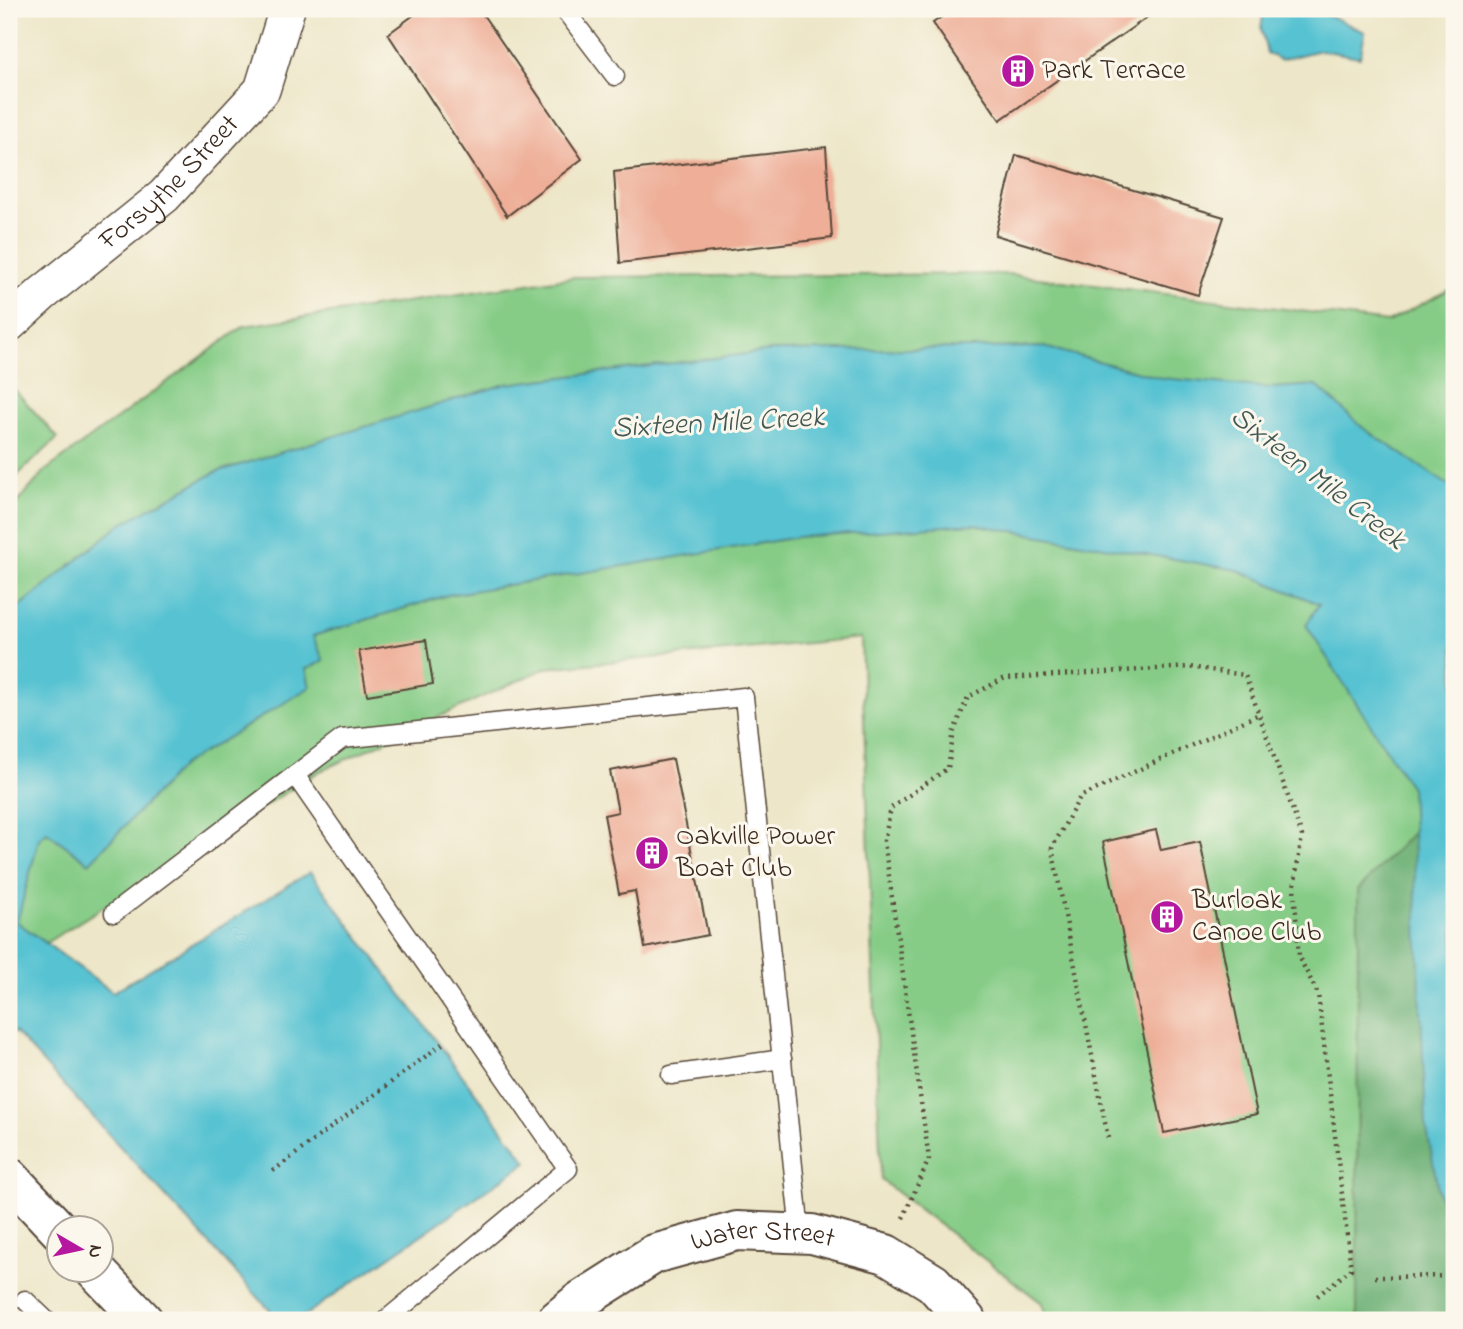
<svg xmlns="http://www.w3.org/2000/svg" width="1463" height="1329" viewBox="0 0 1463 1329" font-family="'Indie Flower',sans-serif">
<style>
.green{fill:#86cc87;stroke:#607b52;stroke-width:2}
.forest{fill:#6cb074;stroke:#546d49;stroke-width:2}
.water{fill:#57c2d2;stroke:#497678;stroke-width:2}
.building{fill:#eeae97}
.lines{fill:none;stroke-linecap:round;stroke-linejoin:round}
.service-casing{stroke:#564638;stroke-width:21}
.minor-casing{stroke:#564638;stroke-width:38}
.tertiary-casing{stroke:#564638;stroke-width:42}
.path{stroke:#564638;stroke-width:4.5;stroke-dasharray:2 5;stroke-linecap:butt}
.service{stroke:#fff;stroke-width:18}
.minor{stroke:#fff;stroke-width:35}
.tertiary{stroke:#fff;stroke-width:38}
.labels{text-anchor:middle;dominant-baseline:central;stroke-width:6;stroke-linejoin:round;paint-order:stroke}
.poi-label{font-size:28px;fill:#3b2a1e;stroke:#fbf7ec;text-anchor:start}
.street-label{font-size:28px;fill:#3b2a1e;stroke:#fbf7ec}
.water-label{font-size:30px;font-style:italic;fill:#435854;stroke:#fbf7ec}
</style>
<rect width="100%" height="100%" fill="#fbf7ec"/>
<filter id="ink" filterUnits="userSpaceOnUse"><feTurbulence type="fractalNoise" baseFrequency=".0143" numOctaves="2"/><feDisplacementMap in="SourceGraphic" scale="14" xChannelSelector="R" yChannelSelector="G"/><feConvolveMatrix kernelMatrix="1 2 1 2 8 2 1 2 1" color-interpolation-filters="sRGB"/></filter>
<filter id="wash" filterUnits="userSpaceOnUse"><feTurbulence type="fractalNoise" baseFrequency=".00686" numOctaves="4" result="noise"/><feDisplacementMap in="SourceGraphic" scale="28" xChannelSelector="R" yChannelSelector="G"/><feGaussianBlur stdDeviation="1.57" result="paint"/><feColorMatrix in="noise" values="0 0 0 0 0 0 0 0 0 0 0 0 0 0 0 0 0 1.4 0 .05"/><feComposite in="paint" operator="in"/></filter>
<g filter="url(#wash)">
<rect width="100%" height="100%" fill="#ede6c8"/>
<g class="green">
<polygon points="1007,274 1388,322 1454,287 1454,1320 1047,1320 1042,1303 881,1180 861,638 546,668 320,771 9,966 9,512 45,471 244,326 575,277"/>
<polygon points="13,388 58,438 9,483 9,392"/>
</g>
<polygon class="forest" points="1427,817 1454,1320 1357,1320 1358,890"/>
<g class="water">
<polygon points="1271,9 1315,9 1365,32 1360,57 1320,50 1280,60 1267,53 1261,29 1263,15"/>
<polygon points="1044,347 1162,378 1271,388 1316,385 1363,428 1454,489 1454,1320 1449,1320 1446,1231 1426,1125 1411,788 1306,625 1319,604 1237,570 973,524 798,537 448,595 313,636 324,661 306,669 310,687 183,765 89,863 47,832 39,839 17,922 113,992 310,872 527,1162 298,1320 279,1320 15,1032 9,1033 9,618 12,613 121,524 216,472 506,384 771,351"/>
</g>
<g id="blocks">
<g class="building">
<polygon points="422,9 479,9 582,159 507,216 388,34"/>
<polygon points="953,9 1159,9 1000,120 933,23"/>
<polygon points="826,147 832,238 620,263 614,172"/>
<polygon points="1016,155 1224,217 1198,295 995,235"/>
<polygon points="426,640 433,684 367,695 359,651"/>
<polygon points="673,759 708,935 645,948 635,891 619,894 604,815 618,812 610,771"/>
<polygon points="1156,830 1161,850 1200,842 1257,1114 1164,1133 1103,842"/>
</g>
</g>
</g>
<g filter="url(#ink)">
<use href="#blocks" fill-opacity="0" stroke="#564638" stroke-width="2"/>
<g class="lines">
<g class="service-casing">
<g id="service">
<polyline points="564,9 615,76"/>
<polyline points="295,775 568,1169 386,1320"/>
<polyline points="114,913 342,739 744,697 800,1233"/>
<polyline points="671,1075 782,1059"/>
<polyline points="25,1300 46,1320"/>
</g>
</g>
<g class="minor-casing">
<g id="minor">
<path id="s1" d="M9 324 42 294 164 196 262 90 287 9"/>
</g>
</g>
<g class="tertiary-casing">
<g id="tertiary">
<polyline points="9,1177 60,1231"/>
<polyline points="95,1270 143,1320"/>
<path id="s2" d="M557 1320 580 1301 654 1254 737 1231 812 1234 886 1254 933 1283 966 1320"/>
</g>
</g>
<g class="path">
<polyline points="1454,688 1454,690"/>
<polyline points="1108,1138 1052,848 1080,797 1259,714"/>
<polyline points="273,1171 446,1041"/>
<polyline points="903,1218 929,1159 884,841 891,808 948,768 954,731 968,697 1005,678 1190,667 1245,675 1302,836 1294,887 1299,957 1318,994 1351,1269 1316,1297"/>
<polyline points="1375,1277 1454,1276"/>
</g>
<use href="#service" class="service"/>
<use href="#minor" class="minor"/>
<use href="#tertiary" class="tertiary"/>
</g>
</g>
<defs>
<g id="building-disc" transform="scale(1.75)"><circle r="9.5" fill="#b5179e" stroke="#fbf7ec"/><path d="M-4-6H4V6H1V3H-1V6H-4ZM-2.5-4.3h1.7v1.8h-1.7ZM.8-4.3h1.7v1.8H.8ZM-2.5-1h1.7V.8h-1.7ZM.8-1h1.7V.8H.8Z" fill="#fff"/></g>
</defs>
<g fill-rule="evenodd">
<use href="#building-disc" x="1018" y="71"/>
<use href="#building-disc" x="652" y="853"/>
<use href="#building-disc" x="1167" y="917"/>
</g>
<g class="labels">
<g class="poi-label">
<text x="1042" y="71">Park Terrace</text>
<text x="676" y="837">Oakville Power<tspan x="676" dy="32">Boat Club</tspan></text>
<text x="1192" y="901">Burloak<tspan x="1192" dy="32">Canoe Club</tspan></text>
</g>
<g class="street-label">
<text stroke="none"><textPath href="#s1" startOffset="214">Forsythe Street</textPath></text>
<text stroke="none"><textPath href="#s2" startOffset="229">Water Street</textPath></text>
</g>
<g class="water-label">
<text transform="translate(718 424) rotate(-3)">Sixteen Mile Creek</text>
<text transform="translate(1317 479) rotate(38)">Sixteen Mile Creek</text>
</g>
</g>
<rect width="1463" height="1329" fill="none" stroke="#fbf7ec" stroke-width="35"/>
<g transform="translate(80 1249) rotate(99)"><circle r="33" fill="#fbf7ec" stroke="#aea59a" stroke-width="2"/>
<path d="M0-5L12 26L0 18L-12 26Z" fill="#b5179e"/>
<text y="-10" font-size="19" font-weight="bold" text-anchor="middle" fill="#3b2a1e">N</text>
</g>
</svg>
